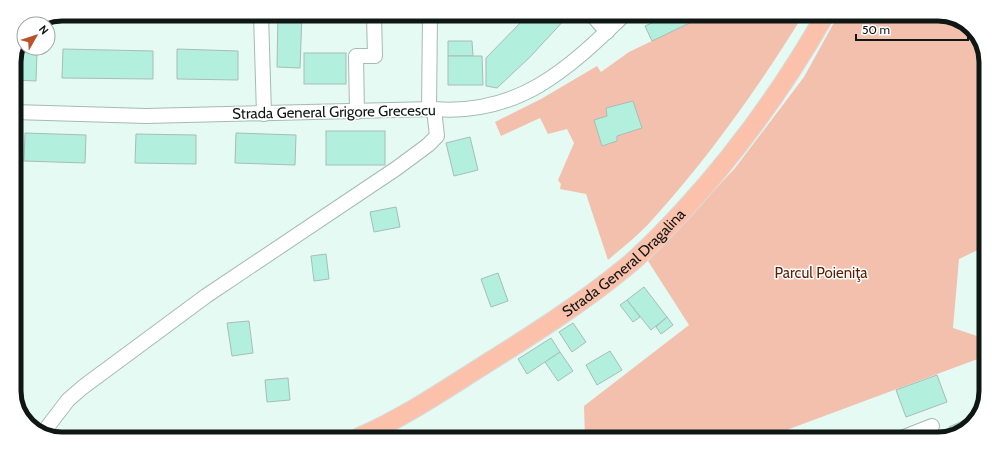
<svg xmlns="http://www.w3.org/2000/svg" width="1000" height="453" viewBox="0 0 1000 453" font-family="Cabin,sans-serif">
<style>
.green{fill:#f3c0ae}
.building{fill:#b2efdd;stroke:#a8bdb6}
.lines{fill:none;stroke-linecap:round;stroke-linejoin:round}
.minor-casing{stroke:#a5bab3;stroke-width:16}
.major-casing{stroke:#d9dad9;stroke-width:20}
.minor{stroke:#fff;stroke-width:14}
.major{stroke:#fcc1ab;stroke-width:18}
.labels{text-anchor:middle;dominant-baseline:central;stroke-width:3;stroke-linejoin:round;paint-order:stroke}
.street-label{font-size:15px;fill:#0f1714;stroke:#fff}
.park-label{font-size:15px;fill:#5c1e03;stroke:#fff}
.rim{fill:none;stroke:#0f1714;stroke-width:5}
</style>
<rect width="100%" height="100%" fill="#e4faf3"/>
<g class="green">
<path d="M702 17H802C758 88 709 157 653 219 640 234 623 247 608 260L586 194 560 189 561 184 558 180 574 143 567 129 548 134 540 118 501 136 495 122 541 99 597 66 601 72 629 52Z"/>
<polygon points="837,17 957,18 976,33 986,59 984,247 959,259 953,328 983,338 983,357 765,438 585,438 584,406 689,325 648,261 735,168 804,77"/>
</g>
<g class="building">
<polygon points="199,15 229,15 229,16 200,17"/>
<polygon points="278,15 302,15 300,68 277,67"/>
<polygon points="527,16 568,16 530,57 497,88 486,86 486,58"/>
<polygon points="665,17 702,17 652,41 645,26"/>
<polygon points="448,41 472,41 473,56 448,56"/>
<polygon points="63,49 153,51 153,79 62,78"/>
<polygon points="177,49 238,51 238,80 177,79"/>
<polygon points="18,51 37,52 36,81 14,80 14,59"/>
<rect x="304" y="53" width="42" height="31"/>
<polygon points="448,56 482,56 483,85 448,85"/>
<polygon points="633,101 642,128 617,136 617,141 602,146 594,120 607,116 606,108"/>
<rect x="326" y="131" width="59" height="34"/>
<polygon points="25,133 86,135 85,163 24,161"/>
<polygon points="236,133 296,135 295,165 235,163"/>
<polygon points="136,134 196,135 196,164 135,163"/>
<polygon points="470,137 478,170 454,176 446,143"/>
<polygon points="396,207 400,227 374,232 370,212"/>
<polygon points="326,254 329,279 314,281 311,256"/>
<polygon points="498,273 508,301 491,307 481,279"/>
<polygon points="644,287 667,317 651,330 627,300"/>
<polygon points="627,300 640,317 633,322 620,305"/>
<polygon points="667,317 673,325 661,334 656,327"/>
<polygon points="249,321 253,353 232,356 227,323"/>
<polygon points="573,323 586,342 572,352 559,332"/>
<polygon points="551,338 560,352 527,374 518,359"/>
<polygon points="610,351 622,370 597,385 586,365"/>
<polygon points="560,352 573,371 558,381 545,362"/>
<polygon points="937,375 947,402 906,417 896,390"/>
<polygon points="288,378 290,400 267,402 265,380"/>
<polygon points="978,414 964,431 952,435 949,427"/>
<polygon points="951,432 952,435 938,439 931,439"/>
</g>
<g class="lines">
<g class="minor-casing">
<g id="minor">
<polyline points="261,15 264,114"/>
<polyline points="593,16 607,32"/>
<polyline points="429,110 430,16"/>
<path d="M14 112 146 116 434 109C518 116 567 70 623 16"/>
<polyline points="357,112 356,56 375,56 374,15"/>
<polyline points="42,434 68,400 83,387 206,296 397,168 428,145 437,136 434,109"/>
<polyline points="899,439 932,426"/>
</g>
</g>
<g class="major-casing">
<g id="major">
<path id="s1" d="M359 437C403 418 443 391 484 365 532 335 581 304 626 267 647 250 665 230 683 211 737 152 784 87 824 17"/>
</g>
</g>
<use href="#minor" class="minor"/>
<use href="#major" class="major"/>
</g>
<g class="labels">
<g class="street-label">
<text transform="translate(334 112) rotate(-1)">Strada General Grigore Grecescu</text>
<text stroke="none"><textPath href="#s1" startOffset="318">Strada General Dragalina</textPath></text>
</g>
<g class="park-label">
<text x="821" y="273">Parcul Poieniţa</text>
</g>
</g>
<path d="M0 0H1000V453H0ZM62 21H938A41 41 0 0 1 979 62V391A41 41 0 0 1 938 432H62A41 41 0 0 1 21 391V62A41 41 0 0 1 62 21Z" fill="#fff" fill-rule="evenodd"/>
<path class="rim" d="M62 21H938A41 41 0 0 1 979 62V391A41 41 0 0 1 938 432H62A41 41 0 0 1 21 391V62A41 41 0 0 1 62 21Z"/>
<g transform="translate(36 36) rotate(51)"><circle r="19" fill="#ffffff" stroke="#9fa2a1"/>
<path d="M0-3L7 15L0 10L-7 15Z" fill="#ba532a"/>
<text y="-6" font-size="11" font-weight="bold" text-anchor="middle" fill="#0f1714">N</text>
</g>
<path d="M856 34v6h112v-6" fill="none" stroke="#0f1714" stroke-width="2"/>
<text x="862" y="34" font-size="12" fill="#0f1714" stroke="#ffffff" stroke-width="3" paint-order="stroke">50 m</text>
</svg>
